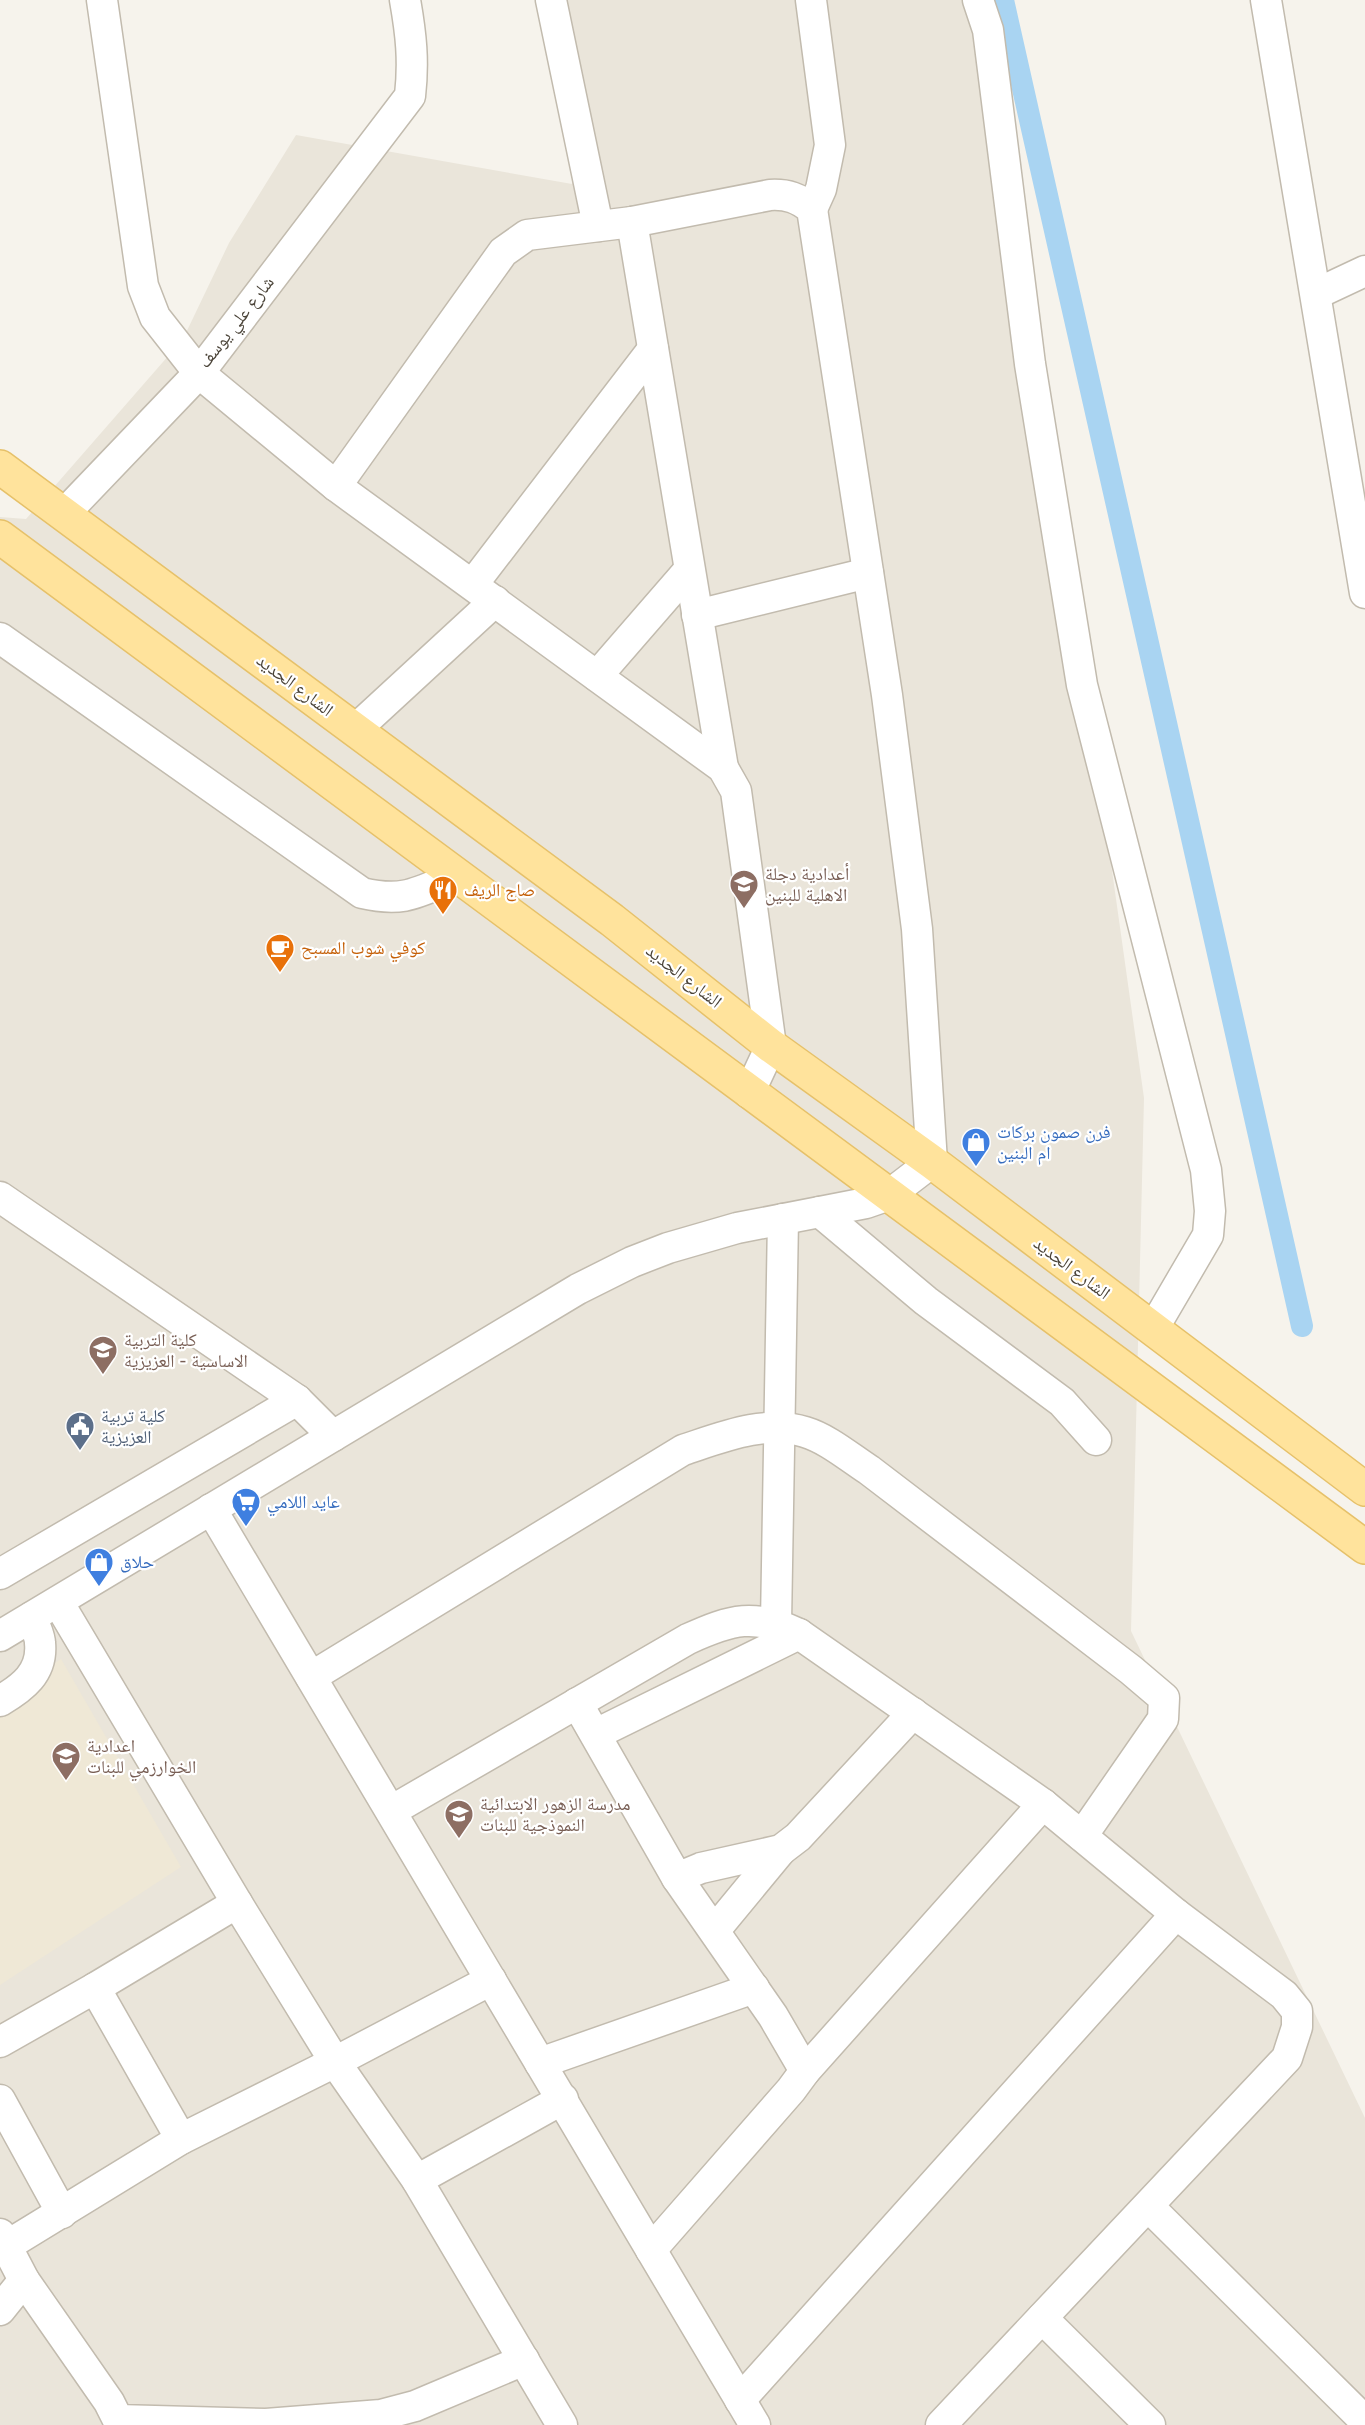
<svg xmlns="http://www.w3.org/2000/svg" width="1365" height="2425" viewBox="0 0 1365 2425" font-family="'Fira Sans','Noto Naskh Arabic',sans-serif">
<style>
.residential{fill:#eae5da}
.education{fill:#efe8d6}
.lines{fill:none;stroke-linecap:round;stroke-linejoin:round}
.canal{stroke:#a9d4f2;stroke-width:22}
.minor-casing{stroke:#c2bbae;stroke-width:33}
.major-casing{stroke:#e6c16a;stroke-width:36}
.minor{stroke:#fff;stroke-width:30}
.major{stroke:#ffe39c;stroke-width:33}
.labels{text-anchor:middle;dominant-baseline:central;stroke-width:4.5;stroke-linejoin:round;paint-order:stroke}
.street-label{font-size:18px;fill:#4b4439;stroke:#fff}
.education-label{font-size:18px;fill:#785e54;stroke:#fff;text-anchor:start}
.food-label{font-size:18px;fill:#c56008;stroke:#fff;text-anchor:start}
.shop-label{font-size:18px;fill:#366cbe;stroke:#fff;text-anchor:start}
.service-label{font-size:18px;fill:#4e5e75;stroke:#fff;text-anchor:start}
</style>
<rect width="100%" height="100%" fill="#f6f3ec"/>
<polygon class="residential" points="547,0 976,0 1035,323 1144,1098 1131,1631 1365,2118 1365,2425 0,2425 0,517 26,519 183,339 229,243 296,135 572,184 573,114"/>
<polygon class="education" points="61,1659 181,1867 0,1985 0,1698"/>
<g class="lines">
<polyline class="canal" points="1003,0 1302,1326"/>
<g class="minor-casing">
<g id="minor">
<path d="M102 0 143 286 155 317 199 373 410 96C414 61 411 34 405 0"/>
<polyline points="551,0 598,226"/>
<polyline points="811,0 830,145 821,189 812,209"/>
<polyline points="978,0 988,30 1030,364 1082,685 1206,1170 1210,1211 1208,1235 1153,1329"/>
<polyline points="1266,0 1365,593"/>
<polyline points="632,222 723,768"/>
<polyline points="1316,294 1365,271"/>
<polyline points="336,486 723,768 736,791 771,1046 749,1093"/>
<polyline points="473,584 653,349"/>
<polyline points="697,615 868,573"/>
<path d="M0 638 362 893C405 903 418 892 457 876"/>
<polyline points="597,676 689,570"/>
<polyline points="355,730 495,601"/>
<polyline points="0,1197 297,1400 333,1436"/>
<polyline points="820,1212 926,1301 1062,1402 1096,1440"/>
<polyline points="211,1509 755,2425"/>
<polyline points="0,1574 297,1400"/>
<polyline points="58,1602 237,1903 335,2062 417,2180 562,2425"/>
<polyline points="776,1623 783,1219"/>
<path d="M0 1636 578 1289 632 1262 668 1248 737 1228 866 1203 889 1195 932 1162 917 929 887 695 812 209C798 198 788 194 770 195L632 222 527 235 503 252 336 486 199 373 64 514"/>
<path d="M311 1677 683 1450C720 1438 765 1419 805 1432 828 1439 849 1457 869 1470L1131 1670 1164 1698 1163 1719 1082 1836"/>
<path d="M0 1701C22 1688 43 1673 40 1643 40 1635 34 1625 32 1617"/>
<polyline points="577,1703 677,1878 701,1868 781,1850 798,1837 913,1713"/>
<polyline points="596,1734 799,1634"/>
<path d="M391 1811 688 1639C732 1619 754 1613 799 1634L1043 1804 1176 1914"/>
<polyline points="677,1878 773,2016 805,2071"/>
<polyline points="715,1930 781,1850"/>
<polyline points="95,1988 181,2139"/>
<polyline points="0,2042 95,1988 237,1903"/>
<polyline points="540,2063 754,1988"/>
<polyline points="0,2100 62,2213"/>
<polyline points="417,2180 563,2099"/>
<polyline points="1148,2206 1365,2421"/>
<polyline points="0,2234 24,2280 109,2402 118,2420 266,2424 381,2415 415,2406 524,2360"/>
<polyline points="8,2245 181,2139 335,2062 491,1980"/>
<polyline points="651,2250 791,2090 805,2071 1043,1804"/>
<polyline points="0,2310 24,2280"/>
<polyline points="1042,2318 1150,2425"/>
<polyline points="740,2400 1176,1914 1284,1995 1297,2011 1297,2027 1287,2058 941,2425"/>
</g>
</g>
<g class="major-casing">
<g id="major">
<polyline points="0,467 612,920 771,1046 932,1162 1365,1489"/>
<polyline points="0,537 1365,1547"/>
</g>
</g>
<use href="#minor" class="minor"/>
<use href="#major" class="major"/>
</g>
<defs>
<g id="school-pin" transform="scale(1.5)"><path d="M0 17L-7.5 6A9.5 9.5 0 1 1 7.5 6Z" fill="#8d6e63" stroke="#fff"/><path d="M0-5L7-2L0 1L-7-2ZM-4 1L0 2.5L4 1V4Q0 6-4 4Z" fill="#fff"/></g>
<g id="restaurant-pin" transform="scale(1.5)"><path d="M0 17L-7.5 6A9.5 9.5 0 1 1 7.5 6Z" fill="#e8710a" stroke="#fff"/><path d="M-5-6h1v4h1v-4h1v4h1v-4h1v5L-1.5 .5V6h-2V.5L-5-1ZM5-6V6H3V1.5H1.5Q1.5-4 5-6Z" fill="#fff"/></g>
<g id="cafe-pin" transform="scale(1.5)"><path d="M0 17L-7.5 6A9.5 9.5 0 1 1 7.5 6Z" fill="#e8710a" stroke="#fff"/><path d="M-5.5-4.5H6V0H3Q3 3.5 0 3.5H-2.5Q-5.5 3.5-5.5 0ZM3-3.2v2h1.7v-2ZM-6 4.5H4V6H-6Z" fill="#fff"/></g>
<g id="shop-pin" transform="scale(1.5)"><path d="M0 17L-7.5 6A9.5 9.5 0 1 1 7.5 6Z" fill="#3f7fe0" stroke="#fff"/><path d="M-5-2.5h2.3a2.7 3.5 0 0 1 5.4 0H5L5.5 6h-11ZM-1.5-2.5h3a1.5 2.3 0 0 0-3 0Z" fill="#fff"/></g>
<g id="university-pin" transform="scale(1.5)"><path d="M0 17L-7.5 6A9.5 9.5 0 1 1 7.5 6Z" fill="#8d6e63" stroke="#fff"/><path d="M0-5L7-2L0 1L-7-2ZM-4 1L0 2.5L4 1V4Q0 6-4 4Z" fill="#fff"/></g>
<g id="civic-pin" transform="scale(1.5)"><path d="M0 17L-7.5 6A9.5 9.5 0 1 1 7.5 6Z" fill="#5c6f8a" stroke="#fff"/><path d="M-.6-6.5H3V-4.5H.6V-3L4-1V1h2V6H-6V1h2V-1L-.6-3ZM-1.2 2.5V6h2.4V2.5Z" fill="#fff"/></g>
<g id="supermarket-pin" transform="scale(1.5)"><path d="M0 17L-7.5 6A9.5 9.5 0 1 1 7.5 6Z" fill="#3f7fe0" stroke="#fff"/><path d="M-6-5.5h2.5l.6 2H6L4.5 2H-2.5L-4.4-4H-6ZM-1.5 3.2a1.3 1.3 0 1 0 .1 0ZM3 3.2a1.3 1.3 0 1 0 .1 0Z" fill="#fff"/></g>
</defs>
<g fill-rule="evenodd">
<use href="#school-pin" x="744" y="884"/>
<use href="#restaurant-pin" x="443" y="890"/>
<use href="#cafe-pin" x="280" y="948"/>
<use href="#shop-pin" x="976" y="1142"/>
<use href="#university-pin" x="103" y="1350"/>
<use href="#civic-pin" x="80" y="1426"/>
<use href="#supermarket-pin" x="246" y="1502"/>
<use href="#shop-pin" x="99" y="1562"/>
<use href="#school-pin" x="66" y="1756"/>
<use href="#school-pin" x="459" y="1814"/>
</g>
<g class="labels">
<g class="street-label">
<text transform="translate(236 322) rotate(-52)">شارع علي يوسف</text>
<text transform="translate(295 685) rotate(37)">الشارع الجديد</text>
<text transform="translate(684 976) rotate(38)">الشارع الجديد</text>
<text transform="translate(1072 1268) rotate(37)">الشارع الجديد</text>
</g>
<g class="education-label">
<text x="765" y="874">أعدادية دجلة<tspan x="765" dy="21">الاهلية للبنين</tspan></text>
<text x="124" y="1340">كلية التربية<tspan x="124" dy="21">الاساسية - العزيزية</tspan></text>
<text x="87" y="1746">اعدادية<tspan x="87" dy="21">الخوارزمي للبنات</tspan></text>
<text x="480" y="1804">مدرسة الزهور الابتدائية<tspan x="480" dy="21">النموذجية للبنات</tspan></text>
</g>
<g class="food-label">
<text x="464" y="890">صاج الريف</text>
<text x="301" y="948">كوفي شوب المسبح</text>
</g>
<g class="shop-label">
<text x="997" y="1132">فرن صمون بركات<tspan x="997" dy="21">ام البنين</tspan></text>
<text x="267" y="1502">عايد اللامي</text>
<text x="120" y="1562">حلاق</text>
</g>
<g class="service-label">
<text x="101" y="1416">كلية تربية<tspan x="101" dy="21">العزيزية</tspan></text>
</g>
</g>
</svg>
